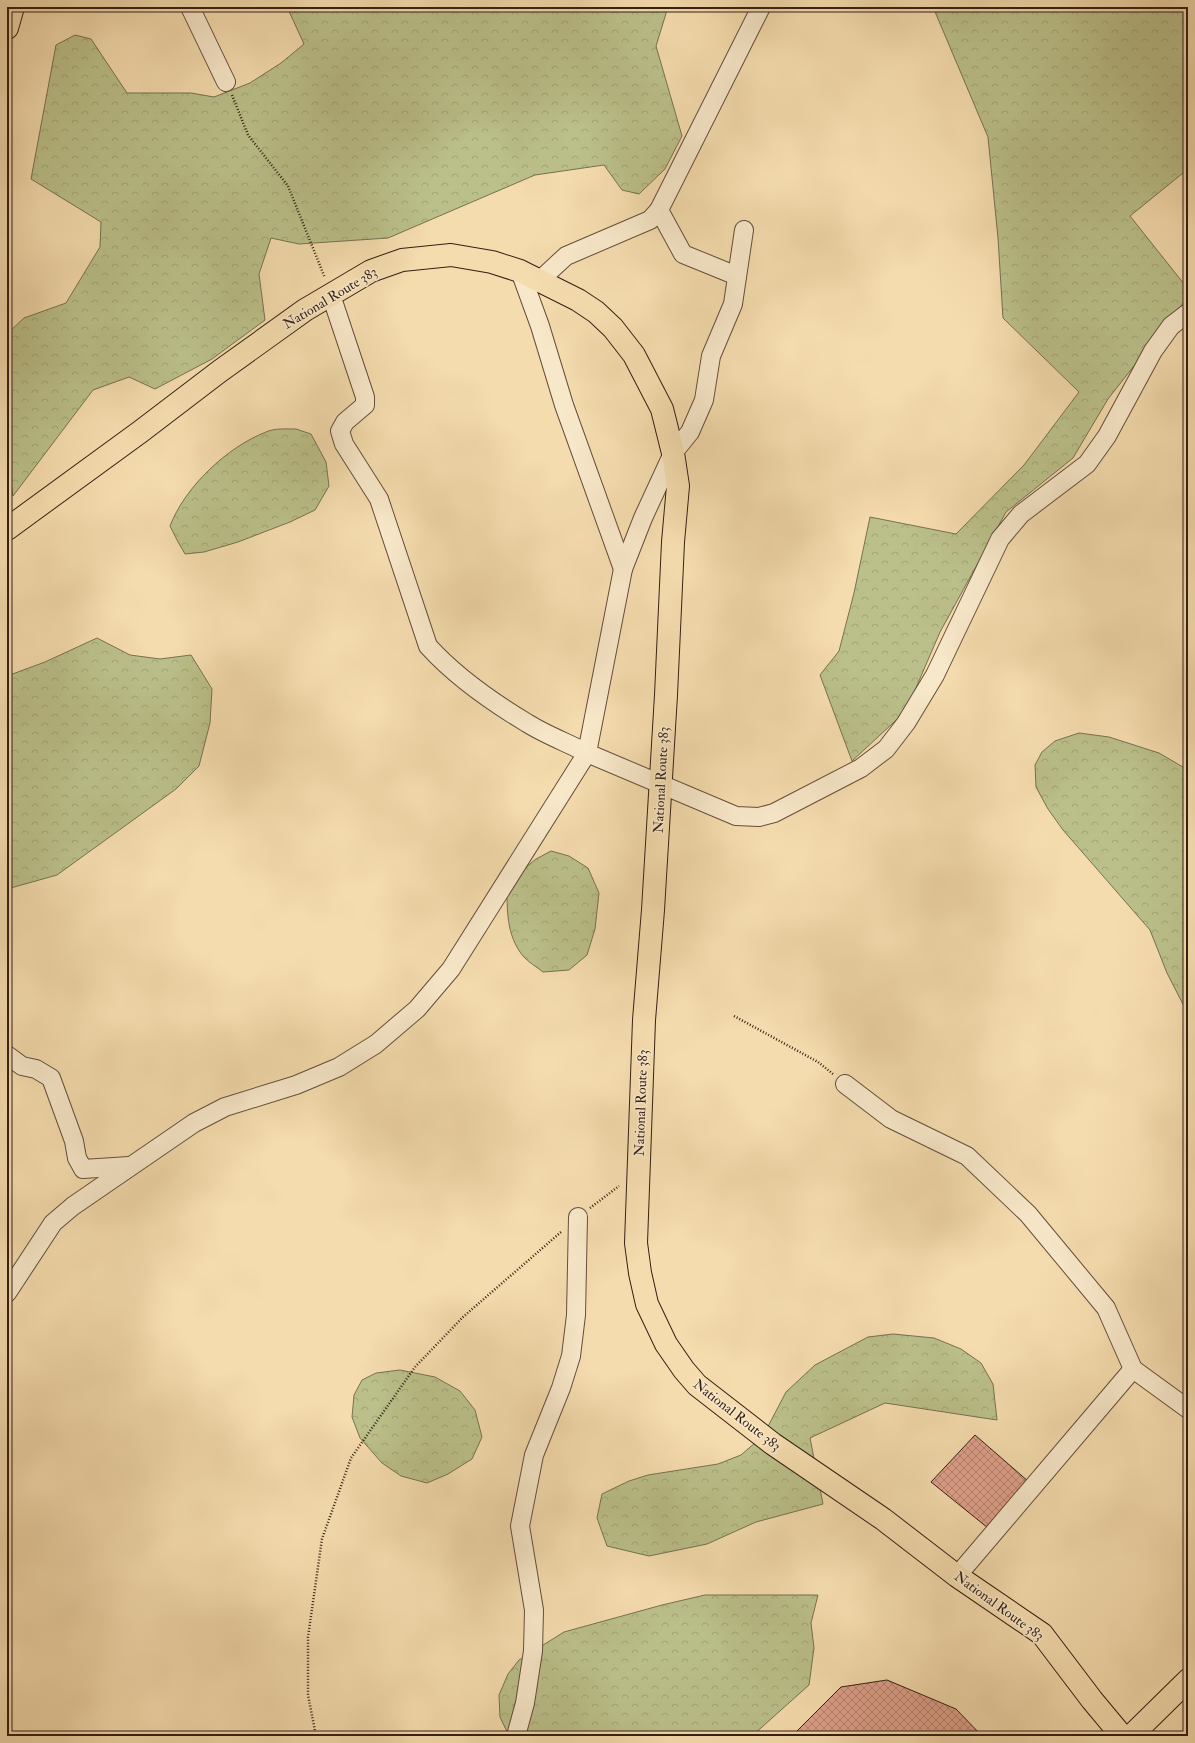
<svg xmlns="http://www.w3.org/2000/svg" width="1195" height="1743" viewBox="0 0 1195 1743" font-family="'IM FELL Double Pica',serif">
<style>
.forest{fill:url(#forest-crowns);stroke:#787050}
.building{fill:url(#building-cross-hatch);stroke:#341f15}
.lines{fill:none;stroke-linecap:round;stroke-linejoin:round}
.minor-casing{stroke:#644e3b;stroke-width:20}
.highway-casing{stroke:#341f15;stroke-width:24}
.path{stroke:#341f15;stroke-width:2.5;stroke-dasharray:1 2;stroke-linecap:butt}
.minor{stroke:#f8e8ca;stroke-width:18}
.highway{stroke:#f5dcae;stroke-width:22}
.labels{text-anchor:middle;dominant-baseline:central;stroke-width:3;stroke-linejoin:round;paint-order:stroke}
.street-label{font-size:14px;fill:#341f15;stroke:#f8e8ca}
</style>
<defs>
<pattern id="forest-crowns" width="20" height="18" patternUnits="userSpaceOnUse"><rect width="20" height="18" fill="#bbc08a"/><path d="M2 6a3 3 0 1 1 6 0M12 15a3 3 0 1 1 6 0" fill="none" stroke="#a1a576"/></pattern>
<pattern id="building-cross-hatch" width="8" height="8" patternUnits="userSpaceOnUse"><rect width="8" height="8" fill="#dfa18b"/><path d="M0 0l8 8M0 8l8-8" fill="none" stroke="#b68370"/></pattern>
</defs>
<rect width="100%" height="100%" fill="#f5dcae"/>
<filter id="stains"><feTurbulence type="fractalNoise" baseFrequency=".005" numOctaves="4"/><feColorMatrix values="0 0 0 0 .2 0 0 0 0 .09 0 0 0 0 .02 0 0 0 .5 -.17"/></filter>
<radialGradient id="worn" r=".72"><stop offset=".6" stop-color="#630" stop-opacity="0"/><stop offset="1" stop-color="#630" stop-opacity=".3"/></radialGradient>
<g class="forest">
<path d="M287 7H668L656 46 682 136 665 169 639 194 622 190 604 165 535 175 388 238 299 244 271 238 259 274 265 320 212 359 155 389 129 377 93 390 13 496C3 443 7 387 7 334L24 318 66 303 100 247 101 222 31 179 56 45 75 35 91 39 127 93H191L214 97 250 83 281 63 304 44Z"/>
<polygon points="933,7 1188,7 1188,169 1130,216 1188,289 1188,297 1108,399 1073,458 1006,512 940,632 906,711 852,761 820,675 839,651 854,593 870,517 956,534 1024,465 1079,392 1003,318 998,238 988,137"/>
<path d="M296 429 311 434 326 462 329 486 315 510 290 522 238 542 204 552 185 554 177 540 170 526C185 487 227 447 266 432 274 428 287 429 296 429Z"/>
<polygon points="97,638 130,655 160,659 191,655 212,689 210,723 199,766 176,789 57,875 7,889 7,676 45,662"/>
<polygon points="1079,733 1109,737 1159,753 1188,770 1188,1014 1167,973 1150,930 1063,830 1048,809 1036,787 1035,765 1042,752 1055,741"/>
<path d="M551 851 569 856 588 868 599 893 595 929 587 955 569 970 543 972C537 967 528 962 523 956 506 935 507 909 507 883L536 859Z"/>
<polygon points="893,1334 934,1338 961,1349 981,1363 993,1384 997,1420 885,1403 810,1438 823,1504 756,1522 707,1544 649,1556 607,1546 597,1518 602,1494 629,1481 648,1475 718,1464 741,1455 763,1436 786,1392 815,1365 868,1337"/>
<polygon points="400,1370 435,1377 460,1391 475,1410 482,1437 472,1459 448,1474 427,1483 401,1476 382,1463 360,1438 352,1417 354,1395 362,1380 376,1373"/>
<polygon points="705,1595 818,1595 811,1623 814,1648 809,1685 752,1736 509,1736 500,1717 499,1695 508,1674 519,1660 564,1632 662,1605"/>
</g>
<g class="building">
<polygon points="975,1435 1029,1482 988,1528 931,1482"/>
<polygon points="887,1680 956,1709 982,1736 792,1736 841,1687"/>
</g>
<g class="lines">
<g class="minor-casing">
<g id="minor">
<polyline points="190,7 226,82"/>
<polyline points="659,210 683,254 737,276"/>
<polyline points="520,271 540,326 564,405 623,569"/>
<polyline points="539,281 566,256 650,220 659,210 761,7"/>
<path d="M331 295 365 397V405L345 422 340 431 344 444 379 499 428 646C456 677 492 702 527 723 546 735 568 743 587 753L623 569 643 518 673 453 690 432 704 400 711 356 733 304 744 230"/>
<polyline points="7,1055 22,1066 36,1069 51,1078 74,1141 77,1158 83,1169 129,1166"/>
<polyline points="845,1084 891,1119 967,1156 1028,1214 1106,1308 1133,1369 1188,1409"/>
<polyline points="7,1293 53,1223 73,1206 194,1123 225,1107 296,1085 339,1067 376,1044 417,1009 451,969 587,753 736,816 759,817 774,813 861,768 886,749 906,723 935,675 1000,539 1021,514 1087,464 1107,436 1153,351 1171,326 1188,313"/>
<polyline points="957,1576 1133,1369"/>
<polyline points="516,1736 525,1703 533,1651 534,1610 520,1526 534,1455 561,1388 571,1356 576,1315 578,1217"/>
</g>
</g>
<g class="highway-casing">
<g id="highway">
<polyline points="7,28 13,7"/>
<polyline points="7,529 140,432 220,371 305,310 371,271 402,260 451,255 492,262 520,271 578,300 596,312 613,328 634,355 662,409 673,453 678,486 673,542 666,695 653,910 644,1020 636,1243 640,1273 647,1304 666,1344 684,1370 697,1385 773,1444 883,1519 957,1576 1042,1634 1092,1700 1122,1736"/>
<polyline points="1131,1736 1188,1680"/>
</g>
</g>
<g class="path">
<polyline points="232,95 248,135 288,186 325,278"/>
<polyline points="734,1016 818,1062 833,1074"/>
<polyline points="590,1208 619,1186"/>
<polyline points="316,1736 308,1695 308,1637 322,1539 351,1458 415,1367 463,1317 561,1232"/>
</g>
<use href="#minor" class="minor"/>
<use href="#highway" class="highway"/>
</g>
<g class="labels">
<g class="street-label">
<text transform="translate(330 298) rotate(-31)">National Route 383</text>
<text transform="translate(661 780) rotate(-87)">National Route 383</text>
<text transform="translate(641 1103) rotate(-88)">National Route 383</text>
<text transform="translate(737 1415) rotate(38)">National Route 383</text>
<text transform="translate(999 1606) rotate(36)">National Route 383</text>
</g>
</g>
<rect width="1195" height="1743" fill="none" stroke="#f5dcae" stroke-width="24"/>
<rect x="8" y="8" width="1179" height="1727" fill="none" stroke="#341f15" stroke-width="2"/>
<rect x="12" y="12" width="1171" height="1719" fill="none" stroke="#341f15"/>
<rect width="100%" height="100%" filter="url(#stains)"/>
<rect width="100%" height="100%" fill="url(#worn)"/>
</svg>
